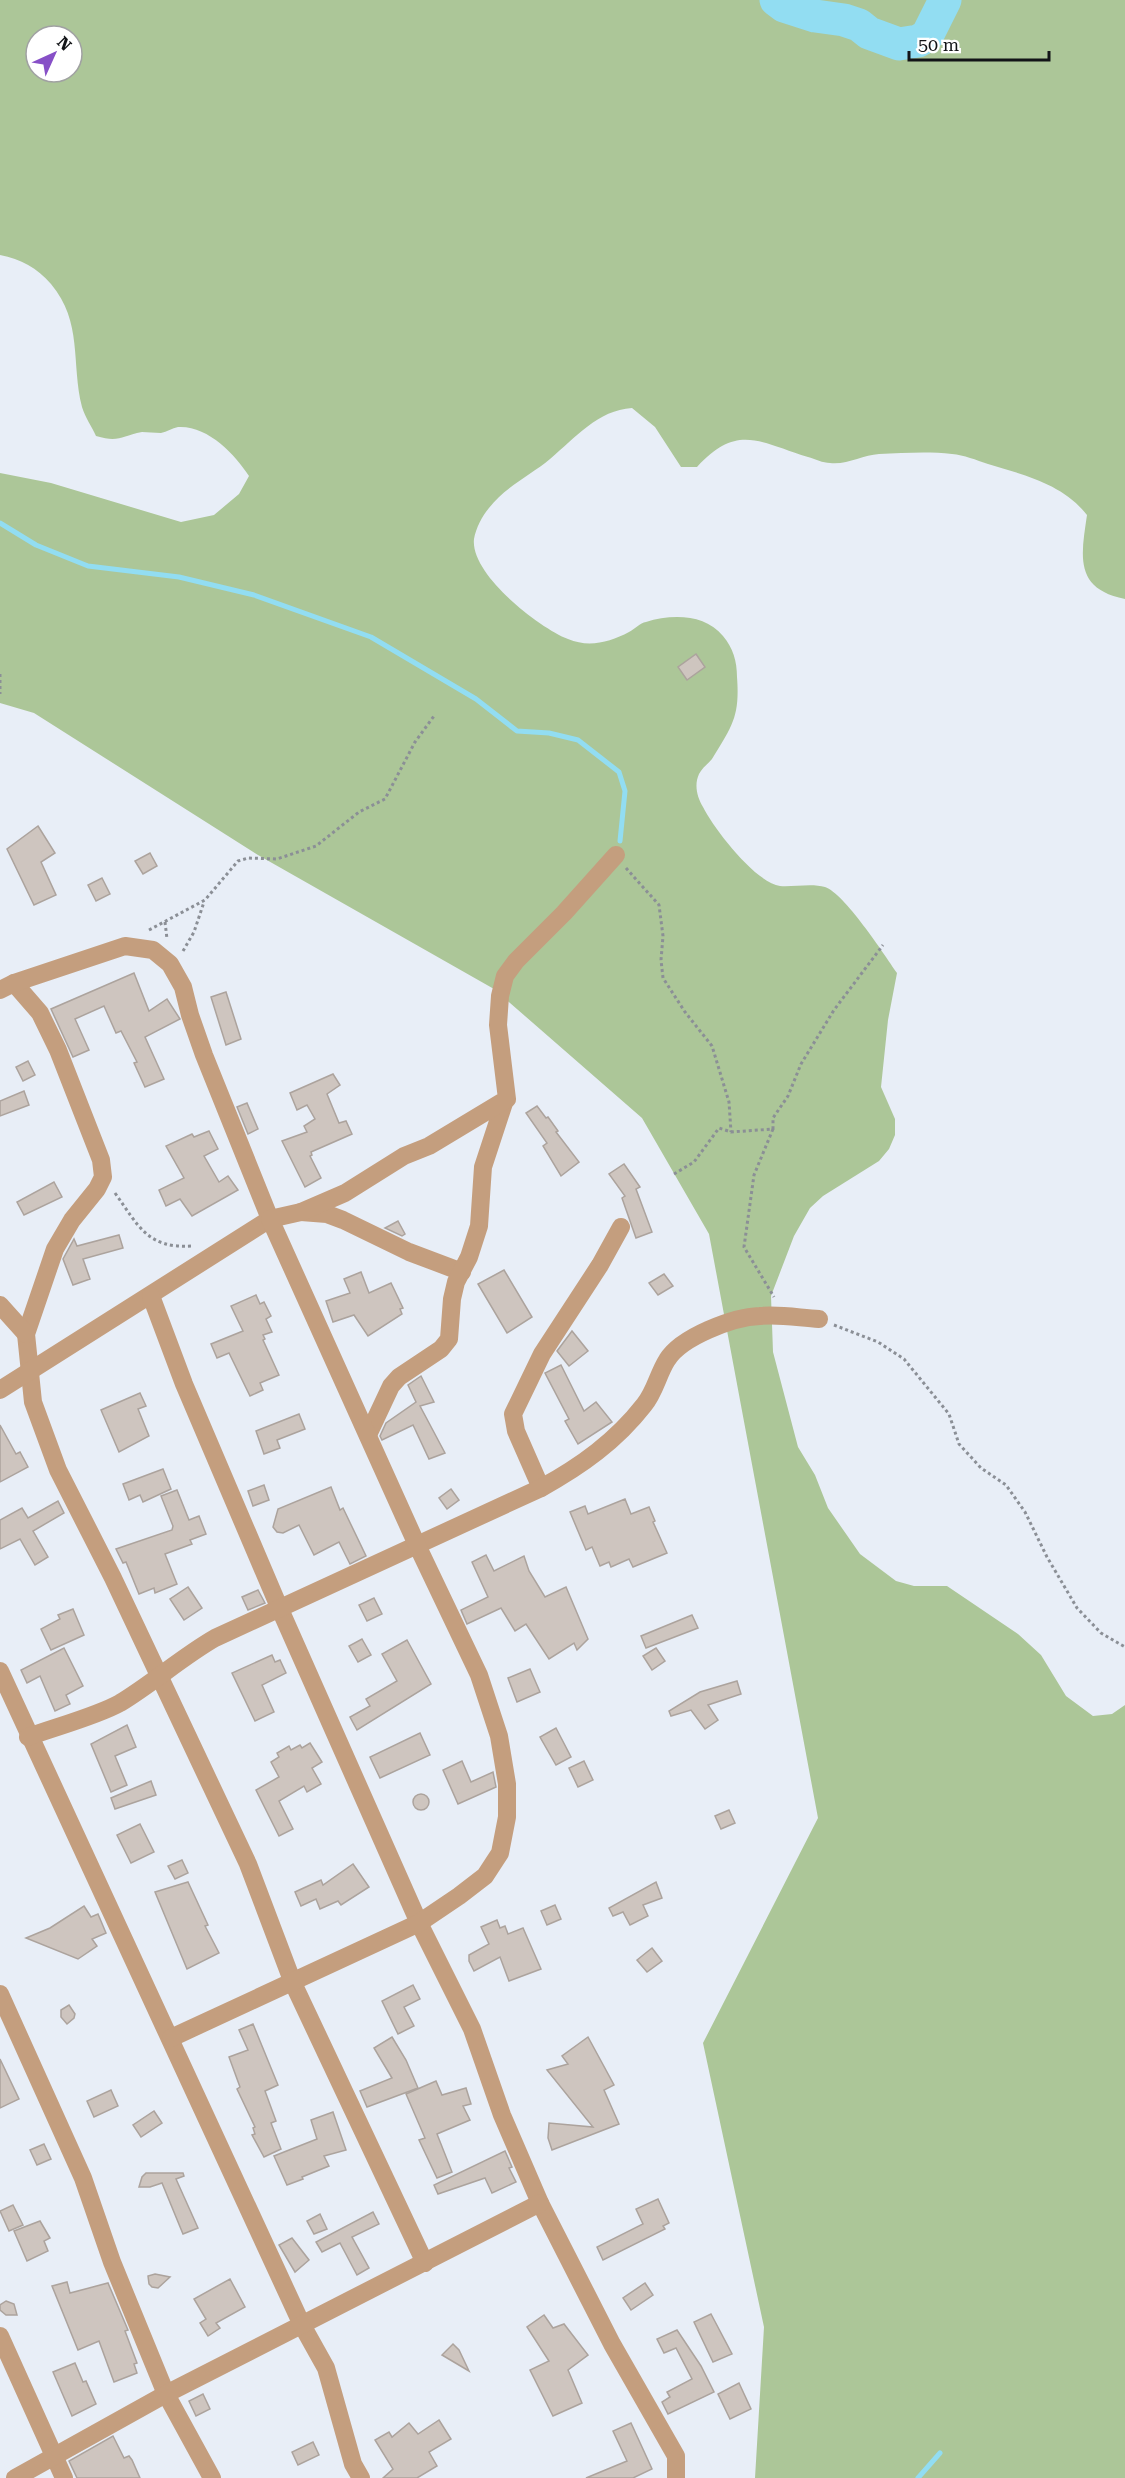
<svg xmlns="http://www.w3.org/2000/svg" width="1125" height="2478" viewBox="0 0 1125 2478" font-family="'Roboto Serif',serif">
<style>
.green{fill:#acc698;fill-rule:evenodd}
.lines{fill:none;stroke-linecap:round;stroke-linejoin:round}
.stream{stroke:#92ddf2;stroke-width:5}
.river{stroke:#92ddf2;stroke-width:33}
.building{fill:#cec5bf;stroke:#aca39d;stroke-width:1.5}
.path{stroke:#8b8f96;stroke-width:3;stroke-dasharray:3 3;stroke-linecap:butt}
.minor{stroke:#c49e7e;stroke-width:18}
</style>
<rect width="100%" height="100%" fill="#e8eef7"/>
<path class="green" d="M0 0H1125V599C1074 589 1081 556 1087 515 1063 484 1024 475 988 464 976 460 964 455 952 454 928 451 903 453 879 454 863 455 847 465 830 463 823 463 815 459 808 457 759 442 737 423 697 467H681L655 427 632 408C598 410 575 438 550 459 531 475 505 487 489 508 482 516 476 528 474 539 470 574 538 627 568 639 589 648 610 642 629 632 635 629 640 623 646 622 672 614 705 614 723 636 733 648 737 661 737 677 740 717 732 726 712 759 708 764 702 768 699 774 694 785 697 797 703 807 714 829 756 883 780 886 794 887 812 883 825 887 844 893 884 954 897 973L888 1020 881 1087 895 1119V1135L889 1149 879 1161 823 1196 810 1208 794 1236 771 1296 773 1352 798 1447 815 1475 828 1508 860 1554 896 1581 914 1586H947L1018 1634 1041 1655 1066 1696 1093 1716 1112 1714 1125 1705V2478H755L764 2327 703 2043 818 1818 709 1234 642 1118 494 989 258 855 34 713 0 703V473L51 483 181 522 214 515 239 494 249 476C235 454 207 425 178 427 172 428 167 432 161 433 154 433 148 432 142 432 121 436 119 443 96 436 92 427 85 417 82 407 71 363 83 322 51 284 37 268 21 259 0 255ZM36 36H72V72H36Z"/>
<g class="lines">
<g class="stream">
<polyline points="0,523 36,545 88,566 179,577 254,595 371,637 476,699 517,731 549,733 578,740 619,772 625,791 620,841"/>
<polyline points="918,2478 940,2453"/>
</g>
<polyline class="river" points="776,0 784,6 815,16 844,20 859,25 869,33 899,44 918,41 927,36 945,0"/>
</g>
<g class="building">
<polygon points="696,654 705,667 687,680 678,667"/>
<polygon points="38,826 55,853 41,862 56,895 34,905 7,849"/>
<polygon points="150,853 157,866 143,874 135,861"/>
<polygon points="102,878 110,894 96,901 88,885"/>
<polygon points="134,973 149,1011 167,999 180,1019 145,1037 164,1079 145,1087 134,1063 137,1062 121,1031 116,1033 104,1006 75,1019 89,1050 73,1057 51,1009"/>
<polygon points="226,992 241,1039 226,1045 211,997"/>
<polygon points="28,1061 35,1075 23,1081 16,1067"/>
<polygon points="333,1074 340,1085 327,1094 339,1123 346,1121 352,1134 311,1152 312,1155 310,1156 321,1178 305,1187 282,1141 307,1132 304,1126 315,1119 307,1105 297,1110 290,1093"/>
<polygon points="24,1091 29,1105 0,1116 0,1101"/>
<polygon points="247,1103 258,1129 248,1134 237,1107"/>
<polygon points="537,1106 546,1118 548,1117 558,1131 556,1132 579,1162 561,1176 543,1146 547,1143 526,1113"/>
<polygon points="209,1131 218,1149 204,1156 219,1182 228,1176 238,1190 192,1216 180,1199 166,1206 159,1190 184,1178 166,1146 192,1134 194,1137"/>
<polygon points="624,1164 640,1187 636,1189 652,1232 636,1238 622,1198 625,1196 609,1174"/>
<polygon points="54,1182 62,1197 24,1215 17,1202"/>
<polygon points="398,1221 405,1234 402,1236 385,1228"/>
<polygon points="119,1235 123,1248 83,1259 90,1279 73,1285 63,1259 74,1239 77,1246"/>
<polygon points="504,1270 532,1317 507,1333 478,1284"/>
<polygon points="361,1272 369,1293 391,1283 403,1308 400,1309 402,1314 368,1336 354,1315 333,1322 326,1301 350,1293 344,1279"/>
<polygon points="664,1274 673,1286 658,1295 649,1283"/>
<polygon points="256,1295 260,1304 264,1302 271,1316 266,1319 272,1332 263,1335 265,1339 263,1340 279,1375 260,1383 263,1390 250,1396 229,1353 217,1358 211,1344 243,1331 231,1306"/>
<polygon points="572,1331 588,1351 569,1366 557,1351"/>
<polygon points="561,1365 584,1411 596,1402 612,1422 578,1444 565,1421 569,1419 545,1373"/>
<polygon points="421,1376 434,1402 420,1406 445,1453 429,1459 413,1425 382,1440 380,1436 386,1423 416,1402 408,1385"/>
<polygon points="140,1393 146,1406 138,1409 149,1436 119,1452 101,1410"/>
<polygon points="299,1414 305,1429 277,1440 280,1448 264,1454 256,1431"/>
<polygon points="0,1425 16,1454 20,1452 28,1467 0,1482"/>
<polygon points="163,1469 171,1489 143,1502 140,1495 129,1500 123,1484"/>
<polygon points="264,1485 269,1500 253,1506 248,1491"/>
<polygon points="331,1487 340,1510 343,1508 366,1556 350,1564 339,1542 314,1555 299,1525 283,1533 277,1532 273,1527 278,1509"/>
<polygon points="451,1489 459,1500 447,1509 439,1498"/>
<polygon points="177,1490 189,1520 199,1516 206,1534 190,1540 192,1544 165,1554 177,1584 155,1593 154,1588 139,1594 126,1562 123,1563 116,1549 172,1530 173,1526 161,1496"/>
<polygon points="625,1499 631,1514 649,1507 655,1521 653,1522 667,1553 633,1567 629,1559 611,1567 609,1562 600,1566 592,1547 586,1550 570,1512 585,1506 588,1514"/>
<polygon points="58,1501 64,1513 33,1531 48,1557 35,1565 20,1539 0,1549 0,1520 22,1508 28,1518"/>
<polygon points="486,1555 494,1571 524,1556 529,1571 545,1597 566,1587 588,1639 577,1650 574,1643 549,1659 526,1624 515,1631 501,1608 467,1624 461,1610 488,1597 472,1562"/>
<polygon points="188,1587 202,1608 184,1620 170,1599"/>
<polygon points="258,1590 265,1603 248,1610 242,1597"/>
<polygon points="374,1598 382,1614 367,1621 359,1605"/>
<polygon points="73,1609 84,1635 51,1650 41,1629 60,1619 58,1615"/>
<polygon points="692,1615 698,1628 646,1648 641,1636"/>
<polygon points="362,1639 371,1655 358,1662 349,1646"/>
<polygon points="407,1640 431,1684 357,1730 350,1717 370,1706 366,1699 397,1681 382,1654"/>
<polygon points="64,1648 83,1686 66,1695 70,1704 55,1711 40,1676 27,1683 21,1670"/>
<polygon points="656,1648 665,1661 652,1670 643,1656"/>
<polygon points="272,1655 275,1662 280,1660 286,1673 262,1685 274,1712 255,1721 232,1673"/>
<polygon points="530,1669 540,1692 517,1702 508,1678"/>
<polygon points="737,1681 741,1694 708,1705 718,1720 705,1729 691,1710 671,1716 669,1711 700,1692"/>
<polygon points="127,1725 136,1747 115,1756 127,1785 111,1792 91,1744"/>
<polygon points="556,1728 571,1757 556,1765 540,1737"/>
<polygon points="420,1733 430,1755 380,1778 370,1757"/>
<polygon points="310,1743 322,1762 312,1768 321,1784 307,1792 304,1786 279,1801 293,1829 279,1836 256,1790 279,1777 271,1762 279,1757 277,1753 289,1746 291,1750 300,1745 302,1748"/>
<polygon points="462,1761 471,1782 493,1772 496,1787 458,1804 443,1770"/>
<polygon points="584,1761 593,1780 578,1787 569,1768"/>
<polygon points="151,1781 156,1795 115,1809 111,1798"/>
<circle cx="421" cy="1802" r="8"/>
<polygon points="729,1810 735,1823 721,1829 715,1816"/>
<polygon points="140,1824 154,1852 131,1863 117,1835"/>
<polygon points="182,1860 188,1873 175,1879 168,1866"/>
<polygon points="353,1864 369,1887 341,1905 338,1901 320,1909 316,1899 301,1906 295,1892 321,1880 323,1885"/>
<polygon points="188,1882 208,1925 205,1926 219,1953 187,1969 155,1892"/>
<polygon points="656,1882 662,1898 643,1905 648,1916 630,1925 623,1912 613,1916 609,1908"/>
<polygon points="555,1905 561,1919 547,1925 541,1911"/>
<polygon points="84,1906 91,1917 98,1914 106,1933 92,1939 97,1946 78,1959 26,1938 50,1928"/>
<polygon points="497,1920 500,1928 505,1926 508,1934 523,1928 541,1969 509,1981 500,1957 474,1971 469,1961 469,1955 489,1944 481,1927"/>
<polygon points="652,1948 662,1961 647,1972 637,1960"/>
<polygon points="413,1985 420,1999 404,2007 414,2026 398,2034 382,2001"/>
<polygon points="69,2005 75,2014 74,2018 67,2024 61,2017 61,2010"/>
<polygon points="253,2024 278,2085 265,2091 276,2121 271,2123 281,2149 264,2157 252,2135 255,2134 253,2128 255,2127 237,2089 240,2087 229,2057 248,2050 239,2030"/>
<polygon points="392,2037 406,2060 418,2088 367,2107 360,2091 392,2078 374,2048"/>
<polygon points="588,2037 614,2085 604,2090 619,2124 552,2150 548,2138 549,2123 593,2127 547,2070 568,2064 562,2056"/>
<polygon points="0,2059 19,2099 0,2108"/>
<polygon points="436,2081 442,2095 466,2088 471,2104 463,2106 470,2120 437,2134 452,2172 437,2178 419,2140 425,2138 406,2094"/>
<polygon points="111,2090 118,2106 94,2117 87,2101"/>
<polygon points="154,2111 162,2123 141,2137 133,2125"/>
<polygon points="333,2112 346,2150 324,2156 329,2166 302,2177 303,2179 287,2185 274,2156 317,2139 311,2120"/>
<polygon points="44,2144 51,2159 37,2165 30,2150"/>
<polygon points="505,2151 512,2167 509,2168 516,2182 492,2193 485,2178 438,2194 434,2185"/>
<polygon points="146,2173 183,2173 184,2176 176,2179 198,2228 183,2234 162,2183 150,2187 139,2187 142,2177"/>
<polygon points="658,2199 669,2223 663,2226 665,2229 603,2260 597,2247 643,2224 636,2209"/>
<polygon points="13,2205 23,2225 9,2231 0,2211"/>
<polygon points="373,2212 379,2224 352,2237 369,2268 357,2275 340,2243 322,2252 316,2242"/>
<polygon points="320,2214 327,2229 314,2234 307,2221"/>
<polygon points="40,2221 50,2238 44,2241 48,2251 27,2261 14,2231"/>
<polygon points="292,2238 309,2260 295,2272 279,2245"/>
<polygon points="155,2274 170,2277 158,2288 152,2287 149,2284 148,2276"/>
<polygon points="230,2279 245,2307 216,2323 220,2328 208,2336 200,2323 206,2319 194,2299"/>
<polygon points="67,2282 70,2293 108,2283 128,2330 125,2331 137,2363 134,2364 137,2373 114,2382 99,2341 78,2350 52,2286"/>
<polygon points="645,2283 653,2295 631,2310 623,2298"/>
<polygon points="6,2301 14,2304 17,2315 6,2315 0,2310 0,2305"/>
<polygon points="711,2314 732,2354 713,2362 694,2322"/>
<polygon points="544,2315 553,2328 564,2324 588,2355 568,2370 582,2403 553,2416 530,2370 549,2361 527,2327"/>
<polygon points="677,2330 701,2366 714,2392 668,2414 662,2402 670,2397 667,2392 692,2379 676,2348 664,2353 657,2339"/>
<polygon points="453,2344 459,2350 469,2371 442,2355"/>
<polygon points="75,2363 83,2382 86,2381 96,2404 72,2416 53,2372"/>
<polygon points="739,2383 751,2409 730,2419 718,2394"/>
<polygon points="203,2394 210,2409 196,2416 189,2401"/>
<polygon points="439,2420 451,2439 429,2452 437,2466 417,2478 383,2478 393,2469 375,2440 389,2432 392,2437 409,2423 418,2434"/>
<polygon points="631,2423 652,2469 633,2478 586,2478 627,2461 613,2431"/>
<polygon points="113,2436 124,2458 129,2456 132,2460 140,2478 77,2478 69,2461"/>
<polygon points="313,2442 319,2455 298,2465 292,2452"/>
</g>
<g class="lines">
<g class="path">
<polyline points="0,674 0,694"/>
<polyline points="626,868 659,905 663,936 661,960 663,978 685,1012 712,1046 729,1102 731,1132"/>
<polyline points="165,922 167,939"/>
<polyline points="149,930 205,900 238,861 248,858 277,859 316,846 359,812 385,799 415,742 434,716"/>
<polyline points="183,951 194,932 204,902"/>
<polyline points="773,1129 754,1175 744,1247 774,1297"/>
<polyline points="674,1174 694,1162 719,1128 731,1132 773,1129 773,1118 788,1096 801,1064 834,1010 883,945"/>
<path d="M115 1193C138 1225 147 1249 192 1246"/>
<polyline points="834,1325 878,1342 904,1359 949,1414 959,1444 981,1468 1006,1485 1025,1512 1047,1557 1077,1608 1101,1633 1125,1647"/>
</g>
<g class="minor">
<polyline points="14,983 40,1013 58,1050 101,1160 103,1177 97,1189 72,1220 55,1249 26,1334 33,1402 58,1470 113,1578 248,1864 293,1983 425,2263"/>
<polyline points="0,990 14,983 125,946 153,950 170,964 183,987 190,1015 204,1055 270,1219 0,1390"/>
<polyline points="301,1212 327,1214 343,1220 409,1252 462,1272"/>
<polyline points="151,1296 184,1384 279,1607 419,1923 472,2029 502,2115 540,2203 612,2344 676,2456 676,2478"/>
<polyline points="0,1305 26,1334"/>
<polyline points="368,1435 391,1386 399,1377 441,1349 449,1339 452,1299 456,1282 469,1257 479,1226 483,1167 505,1100"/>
<polyline points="541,1488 516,1431 513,1414 542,1354 600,1265 621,1227"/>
<polyline points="0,1671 302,2325 326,2368 353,2464 361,2478"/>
<path d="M28 1737C55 1727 97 1716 120 1703 153 1683 182 1657 215 1638L541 1488C581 1466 616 1441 644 1405 655 1392 658 1374 667 1360 681 1337 733 1317 760 1316 780 1314 800 1318 819 1319"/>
<polyline points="0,1994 83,2178 112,2262 166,2394 212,2478"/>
<polyline points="171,2038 419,1923 459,1896 485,1876 500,1853 507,1817 507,1784 499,1736 479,1675 417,1545 270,1219 301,1212 345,1193 404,1156 429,1146 507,1099 498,1025 500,996 505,976 516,961 564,913 616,855"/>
<polyline points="0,2336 64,2478"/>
<polyline points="15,2478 166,2394 540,2203"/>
</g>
</g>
<g transform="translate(54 54) rotate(45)"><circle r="28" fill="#ffffff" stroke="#a0a1a2" stroke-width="1.5"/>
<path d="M0-4.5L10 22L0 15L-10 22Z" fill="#8750c7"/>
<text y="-9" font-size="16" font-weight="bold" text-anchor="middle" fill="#121417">N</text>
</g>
<path d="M909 51v9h140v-9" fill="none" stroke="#121417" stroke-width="3"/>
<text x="918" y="51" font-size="18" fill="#121417" stroke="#ffffff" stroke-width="4.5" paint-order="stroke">50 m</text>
</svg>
